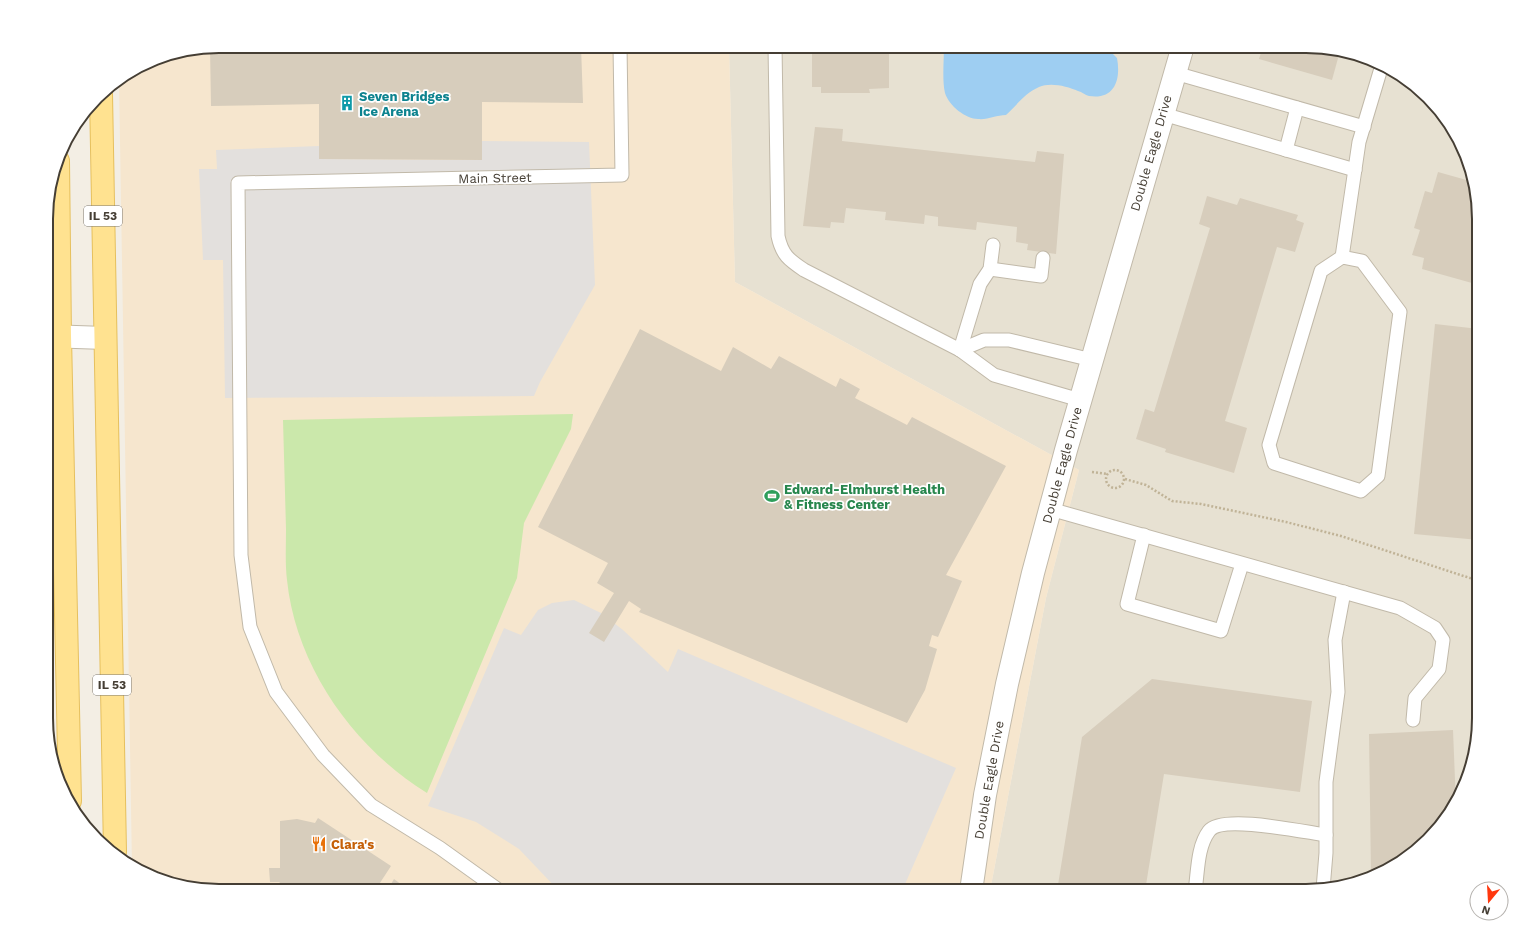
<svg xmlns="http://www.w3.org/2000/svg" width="1525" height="937" viewBox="0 0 1525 937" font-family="'Work Sans',sans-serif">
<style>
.residential{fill:#e7e1d2}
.commercial{fill:#f6e6ce}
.green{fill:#cbe8ab}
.parking{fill:#e3e0dd}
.water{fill:#9ecef2}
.building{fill:#d7cdbc}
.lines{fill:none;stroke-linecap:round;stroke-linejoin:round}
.lane-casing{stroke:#c1b9a9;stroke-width:15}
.street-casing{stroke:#c1b9a9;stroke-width:24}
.primary-casing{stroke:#e6c05e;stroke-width:24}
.path{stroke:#c0b397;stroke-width:2.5;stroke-dasharray:2 2;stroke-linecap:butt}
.lane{stroke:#fff;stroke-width:13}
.street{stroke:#fff;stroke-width:22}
.primary{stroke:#ffe290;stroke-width:22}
.labels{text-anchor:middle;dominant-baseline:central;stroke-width:3.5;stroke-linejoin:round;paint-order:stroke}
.shield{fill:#fff;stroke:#7d7871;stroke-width:1}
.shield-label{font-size:12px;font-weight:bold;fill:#453e34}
.culture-label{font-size:13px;font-weight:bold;fill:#0d838f;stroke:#fff;text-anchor:start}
.street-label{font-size:13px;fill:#453e34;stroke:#fff}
.leisure-label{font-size:13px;font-weight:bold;fill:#27864d;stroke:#fff;text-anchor:start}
.food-label{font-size:13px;font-weight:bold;fill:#c56008;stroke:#fff;text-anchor:start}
.rim{fill:none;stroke:#453e34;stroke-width:2}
</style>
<rect width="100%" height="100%" fill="#f3eee4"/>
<polygon class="residential" points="729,46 1306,46 1351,52 1393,69 1428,97 1456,132 1479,208 1479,729 1456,805 1428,840 1393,868 1317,891 990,891 1046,598 1079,470 735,282"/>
<polygon class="commercial" points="219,46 729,46 735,282 1079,470 1046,598 990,891 219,891 174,885 132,868 119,80 153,59"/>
<path class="green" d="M573 414 571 429 524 523 517 578 427 793C354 748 296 667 287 580 285 563 286 546 286 529 285 492 284 456 283 420Z"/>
<g class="parking">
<polygon points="482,141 589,142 595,285 540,382 534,396 225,398 223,260 203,260 199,169 217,169 216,150 319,146 319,159 482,160"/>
<polygon points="574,600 601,613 623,630 668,672 678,649 956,768 902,891 559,891 519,849 476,822 428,806 504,628 521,635 538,610 552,603"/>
</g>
<path class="water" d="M944 46H1099L1111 52 1117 58C1121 79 1115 100 1089 96 1085 95 1082 92 1078 91 1067 86 1050 82 1039 87 1025 93 1016 106 1006 115 996 115 988 120 978 119 966 119 949 106 945 93 942 81 944 59 944 46Z"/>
<g class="building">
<polygon points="219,46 581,46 583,103 482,102 482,160 319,159 319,104 211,106 210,48"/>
<polygon points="812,46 889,46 889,88 869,89 870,93 821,93 821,87 812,87"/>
<polygon points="1263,46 1306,46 1340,51 1332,80 1259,59"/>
<polygon points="815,127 843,129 842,141 1035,162 1037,151 1064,154 1056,254 1027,250 1028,244 1016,242 1017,227 977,222 976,230 938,226 938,217 925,215 924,224 885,220 886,212 846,208 844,223 831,222 830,228 803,226"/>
<polygon points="1438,172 1470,181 1479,208 1479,285 1422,269 1424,258 1412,255 1420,230 1414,228 1425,191 1432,193"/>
<polygon points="1207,196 1237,205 1240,198 1298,215 1296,220 1304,223 1295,252 1277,247 1225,421 1247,428 1234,473 1165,452 1166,449 1136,439 1145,409 1154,412 1210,228 1199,224"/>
<polygon points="1435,324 1479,329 1479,540 1414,534"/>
<polygon points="640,329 721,371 733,347 771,369 779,356 836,387 840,378 860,389 855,398 907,425 912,417 1006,466 946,575 962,581 938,637 932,635 929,646 937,649 925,690 907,723 639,612 641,609 629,601 604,642 589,633 614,593 597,583 608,563 538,527"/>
<polygon points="1152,679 1312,701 1300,792 1164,774 1145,891 1057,891 1082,737"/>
<polygon points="1453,730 1456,805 1428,840 1393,868 1371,874 1369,734"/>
<polygon points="318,818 391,866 376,889 379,891 279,891 283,885 279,882 270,882 269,868 280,868 280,821 297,819 315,823"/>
<polygon points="394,879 410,891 387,891"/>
</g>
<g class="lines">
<g class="lane-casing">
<g id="lane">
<path d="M775 46 778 236C782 255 789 260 804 270L960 350 994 375 1080 400"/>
<polyline points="1175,73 1364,127"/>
<polyline points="1163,114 1355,170"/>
<polyline points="1286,150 1297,108"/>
<polyline points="1342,257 1362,261 1400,312 1378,476 1361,491 1274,463 1269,445 1321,271 1342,257 1359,142 1382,65"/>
<polyline points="990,269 1041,276 1043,258"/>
<polyline points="960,350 984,340 1009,340 1092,360"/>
<polyline points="960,350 980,284 990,269 993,245"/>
<polyline points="1050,509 1400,608 1435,628 1443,640 1439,669 1415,698 1413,720"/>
<polyline points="1144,535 1127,604 1221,631 1242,564"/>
<polyline points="1323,889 1326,853 1326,782 1338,692 1335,640 1344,592"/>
<polyline points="500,891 440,848 371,805 323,755 276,692 250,627 241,555 238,183 622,175 620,46"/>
<path d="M1195 891C1198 872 1197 847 1209 831 1222 814 1304 832 1326 835"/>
</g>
</g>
<g class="street-casing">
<g id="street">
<polyline points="47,336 105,338"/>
<polyline points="971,891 985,795 1007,684 1033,573 1066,450 1183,46"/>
</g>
</g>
<g class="primary-casing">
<g id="primary">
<polyline points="101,94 115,852"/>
<polyline points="58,161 60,336 70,801"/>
</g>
</g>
<g class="path">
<circle cx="1115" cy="479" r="9"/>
<polyline points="1092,472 1107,474"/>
<polyline points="1125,479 1146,485 1172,501 1201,504 1286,522 1341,536 1479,581"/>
</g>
<use href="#lane" class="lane"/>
<use href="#street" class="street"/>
<use href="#primary" class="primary"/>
</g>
<defs>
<g id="building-bare" transform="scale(1.2)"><path d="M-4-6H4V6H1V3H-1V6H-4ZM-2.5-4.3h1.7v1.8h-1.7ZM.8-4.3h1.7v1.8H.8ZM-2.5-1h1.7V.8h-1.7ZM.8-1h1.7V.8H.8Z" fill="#0f9aa8" stroke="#fff" stroke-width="2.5" paint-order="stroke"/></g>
<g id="stadium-bare" transform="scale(1.2)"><path d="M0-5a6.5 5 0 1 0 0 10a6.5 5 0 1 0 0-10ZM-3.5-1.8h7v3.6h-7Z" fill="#2e9e5b" stroke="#fff" stroke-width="2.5" paint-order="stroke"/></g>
<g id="restaurant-bare" transform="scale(1.2)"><path d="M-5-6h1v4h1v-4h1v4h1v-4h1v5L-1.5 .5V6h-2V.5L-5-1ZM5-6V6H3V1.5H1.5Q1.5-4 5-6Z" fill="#e8710a" stroke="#fff" stroke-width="2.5" paint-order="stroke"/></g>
</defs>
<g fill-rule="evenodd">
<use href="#building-bare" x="347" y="103"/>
<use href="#stadium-bare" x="772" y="496"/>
<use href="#restaurant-bare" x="319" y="844"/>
</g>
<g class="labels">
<g class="shield">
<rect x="84" y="206" width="38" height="20" rx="3"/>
<rect x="93" y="675" width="38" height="20" rx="3"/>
</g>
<g class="shield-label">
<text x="103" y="216">IL 53</text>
<text x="112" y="685">IL 53</text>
</g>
<g class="culture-label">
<text x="359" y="96">Seven Bridges<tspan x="359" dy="15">Ice Arena</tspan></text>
</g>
<g class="street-label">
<text transform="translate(1151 153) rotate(-74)">Double Eagle Drive</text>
<text transform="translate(495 178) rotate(-1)">Main Street</text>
<text transform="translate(1062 465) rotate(-75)">Double Eagle Drive</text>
<text transform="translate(989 780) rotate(-80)">Double Eagle Drive</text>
</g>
<g class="leisure-label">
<text x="784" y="489">Edward-Elmhurst Health<tspan x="784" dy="15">&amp; Fitness Center</tspan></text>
</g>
<g class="food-label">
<text x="331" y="844">Clara's</text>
</g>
</g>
<path d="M0 0H1525V937H0ZM219 53H1306A166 166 0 0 1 1472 219V718A166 166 0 0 1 1306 884H219A166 166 0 0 1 53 718V219A166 166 0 0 1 219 53Z" fill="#fff" fill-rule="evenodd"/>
<path class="rim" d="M219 53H1306A166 166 0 0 1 1472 219V718A166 166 0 0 1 1306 884H219A166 166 0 0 1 53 718V219A166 166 0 0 1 219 53Z"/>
<g transform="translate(1489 901) rotate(198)"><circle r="19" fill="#ffffff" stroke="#b5b2ae"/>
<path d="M0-3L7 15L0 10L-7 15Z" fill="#ff380e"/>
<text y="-6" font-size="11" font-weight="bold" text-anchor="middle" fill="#453e34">N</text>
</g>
</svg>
